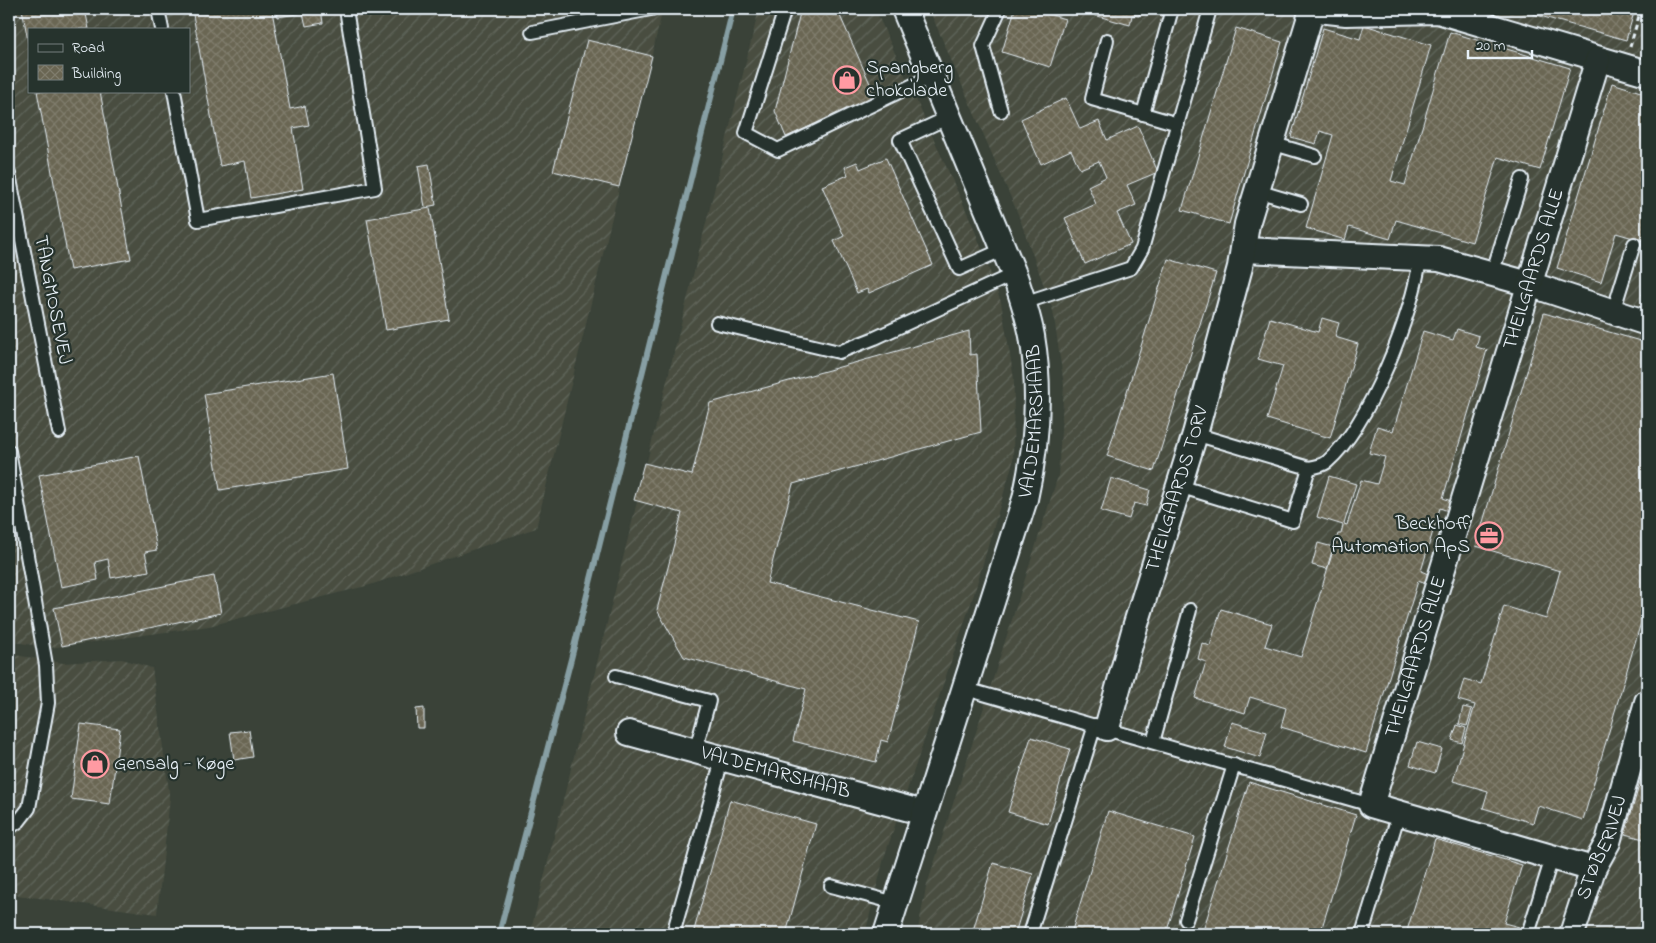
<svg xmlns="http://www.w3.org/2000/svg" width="1656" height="943" viewBox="0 0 1656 943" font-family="'Indie Flower',sans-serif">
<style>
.industrial{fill:url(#industrial-furrows);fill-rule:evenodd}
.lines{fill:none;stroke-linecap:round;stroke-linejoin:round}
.stream{stroke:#879fa4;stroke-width:6}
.building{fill:url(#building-cross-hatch);stroke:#e8f1f8}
.service-casing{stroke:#e8f1f8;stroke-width:16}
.minor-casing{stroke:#e8f1f8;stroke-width:28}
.path{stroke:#e8f1f8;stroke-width:3;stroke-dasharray:5 4;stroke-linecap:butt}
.service{stroke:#26332d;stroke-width:12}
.minor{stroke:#26332d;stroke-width:24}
.labels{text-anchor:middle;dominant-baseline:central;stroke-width:4.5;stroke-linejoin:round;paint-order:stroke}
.poi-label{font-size:20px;fill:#e8f1f8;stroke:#26332d;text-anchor:start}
.street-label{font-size:20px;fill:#e8f1f8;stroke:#26332d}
</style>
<defs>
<pattern id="industrial-furrows" width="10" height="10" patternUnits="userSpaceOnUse" patternTransform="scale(1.25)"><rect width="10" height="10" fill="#484d40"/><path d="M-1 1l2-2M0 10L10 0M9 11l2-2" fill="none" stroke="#62675c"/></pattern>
<pattern id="building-cross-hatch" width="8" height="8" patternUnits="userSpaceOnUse" patternTransform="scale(1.25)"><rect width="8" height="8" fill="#6a6653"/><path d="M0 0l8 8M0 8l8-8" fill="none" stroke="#7f7c6c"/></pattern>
</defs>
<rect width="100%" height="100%" fill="#3a4238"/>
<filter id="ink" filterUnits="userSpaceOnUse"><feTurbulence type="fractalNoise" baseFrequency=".02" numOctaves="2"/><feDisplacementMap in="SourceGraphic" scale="10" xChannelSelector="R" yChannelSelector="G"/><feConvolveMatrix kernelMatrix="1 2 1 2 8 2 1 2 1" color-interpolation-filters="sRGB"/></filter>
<g filter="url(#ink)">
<g class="industrial">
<path d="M9 9H663L536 528 370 585 209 626 50 648 9 641ZM29 29H189V91H29Z"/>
<polygon points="759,9 875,9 974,228 1001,302 1014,379 1013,462 974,594 884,858 865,934 530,934"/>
<polygon points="929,9 1647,9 1647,934 917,934 926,888 1058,476 1064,385 1053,311 1018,214"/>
<polygon points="9,654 63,663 122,659 152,668 170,798 157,914 9,894"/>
</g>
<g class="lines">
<polyline class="stream" points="499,934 571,659 733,9"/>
</g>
<g class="building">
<polygon points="22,9 85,9 89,29 29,29 29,46"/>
<polygon points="192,9 321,9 323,23 306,26 303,13 278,17 277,10 272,11 290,109 305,106 309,125 293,128 303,189 251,198 245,161 220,166"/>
<polygon points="801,9 837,9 876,97 786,137 775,111"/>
<polygon points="1015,9 1031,9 1065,19 1050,67 1002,52"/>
<polygon points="1096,9 1141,9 1139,16 1132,15 1130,25 1094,15"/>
<polygon points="1515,9 1635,9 1626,40"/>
<polygon points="1364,25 1431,45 1391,181 1405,185 1450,32 1570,68 1540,170 1498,157 1472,242 1396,220 1390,239 1349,227 1345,240 1306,228 1333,135 1320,131 1316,144 1291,137 1323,28 1360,39"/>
<polygon points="1236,28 1282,42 1229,224 1182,210"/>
<polygon points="587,40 652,56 619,187 553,171"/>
<polygon points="1612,83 1647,94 1647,242 1616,233 1601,282 1557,268"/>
<polygon points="37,91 100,91 131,259 70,270"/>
<polygon points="1066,98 1080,129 1099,121 1107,140 1138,126 1158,172 1127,185 1136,205 1117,213 1131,244 1085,264 1065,218 1096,204 1088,186 1106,177 1099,161 1080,169 1071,150 1041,164 1021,119"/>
<polygon points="886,158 933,265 869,293 867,289 857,293 834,241 844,236 822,186 848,175 845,167 857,162 860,169"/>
<polygon points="429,164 436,205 425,207 418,166"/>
<polygon points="430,208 449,319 386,330 367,219"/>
<polygon points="1168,259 1216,273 1154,471 1107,456"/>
<polygon points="1647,276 1647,296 1642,295"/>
<polygon points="1544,313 1647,343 1647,602 1583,820 1538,806 1533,823 1483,808 1488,791 1453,781 1475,705 1458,700 1464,679 1481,684 1504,606 1546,619 1560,571 1476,546"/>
<polygon points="1270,318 1318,332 1322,318 1339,323 1335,337 1358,344 1330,438 1267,419 1283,366 1258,359"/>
<polygon points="1457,329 1479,336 1476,347 1487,350 1443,498 1451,501 1448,511 1440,508 1421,571 1428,574 1426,584 1418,581 1366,753 1281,727 1286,708 1250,697 1245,713 1195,698 1206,662 1198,659 1202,643 1210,646 1221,609 1272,624 1265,646 1301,657 1338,534 1341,534 1343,525 1317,517 1329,476 1356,484 1344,524 1347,525 1361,480 1377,484 1385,457 1369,453 1377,426 1393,431 1423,331 1453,340"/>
<polygon points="969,331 970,355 977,354 981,432 793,484 767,583 919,622 888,742 881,740 876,762 793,741 806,689 684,657 657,610 682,513 634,500 644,463 692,475 710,403"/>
<polygon points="333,373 348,469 220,490 204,394"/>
<polygon points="139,456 157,550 145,552 149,571 111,578 108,559 95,562 98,580 61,587 39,475"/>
<polygon points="1111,478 1150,490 1146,506 1134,503 1129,519 1101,511"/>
<polygon points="1318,543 1333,547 1327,569 1312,565"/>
<polygon points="214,576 221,613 62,646 54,608"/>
<polygon points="1463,707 1472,709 1467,726 1459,724"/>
<polygon points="424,708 424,728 417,728 416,709"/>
<polygon points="1232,722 1267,732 1260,758 1225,747"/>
<polygon points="81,724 120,729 110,804 71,799"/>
<polygon points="1457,725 1466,728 1462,743 1452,740"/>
<polygon points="249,730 253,757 234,760 230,732"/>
<polygon points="1031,737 1070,749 1048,824 1008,812"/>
<polygon points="1417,742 1442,749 1435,773 1410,765"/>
<polygon points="1647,758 1647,840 1625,834"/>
<polygon points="1249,782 1356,815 1320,934 1202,934"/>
<polygon points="730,800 816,824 786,934 693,934"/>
<polygon points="1108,811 1195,837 1166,934 1071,934"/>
<polygon points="1435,839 1522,865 1504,923 1519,927 1517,934 1406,934"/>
<polygon points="993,863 1033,874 1015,934 972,934"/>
</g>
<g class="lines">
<g class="service-casing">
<g id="service">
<polyline points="158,9 162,29"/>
<polyline points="785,9 746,133 778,150 932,76"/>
<polyline points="1000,9 983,46 1001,111"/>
<polyline points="532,32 651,9"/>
<polyline points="1107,40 1092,99 1178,124"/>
<polyline points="174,91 198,220 375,188 346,9"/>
<polyline points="1143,114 1172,9"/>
<polyline points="949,117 900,140 959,269 1004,249"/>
<polyline points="1271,143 1315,156"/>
<polyline points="9,174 59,432"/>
<polyline points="1257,191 1301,204"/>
<polyline points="1492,274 1522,179"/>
<polyline points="1023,303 1131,268 1142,249 1210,9"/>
<polyline points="1613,312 1634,244"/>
<polyline points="717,323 839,352 875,338 1014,274"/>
<path d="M1195 434 1309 468C1315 467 1323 465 1327 462 1370 424 1413 314 1420 258"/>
<polyline points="9,451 46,665 48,703 29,808 19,821 9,828"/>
<polyline points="1179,486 1293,521 1309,468"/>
<polyline points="616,676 709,701 695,752"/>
<polyline points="966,689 1371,805"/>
<polyline points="1153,742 1190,610"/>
<polyline points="831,886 896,903"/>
<polyline points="1186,920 1234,765"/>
<polyline points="673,934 722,760"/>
<polyline points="1030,934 1095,725"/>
<polyline points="1362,934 1399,813"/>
<polyline points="1528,934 1552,858"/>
</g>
</g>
<g class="minor-casing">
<g id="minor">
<polyline points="1309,9 1346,13 1438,11 1647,73"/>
<polyline points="1244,250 1439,259 1529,284 1647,323"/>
<path id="s1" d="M1107 728 1135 627 1195 434 1240 267 1247 224 1312 10"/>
<path id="s2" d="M629 733 924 813"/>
<path id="s3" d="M1593 869 1371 805 1598 59"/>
<path id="s4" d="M886 934 1025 499C1037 446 1041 390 1032 336 1028 315 1021 294 1014 274L904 9"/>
<path id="s5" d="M1572 934 1593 869 1608 842 1647 702"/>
</g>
</g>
<polyline class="path" points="1630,47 1641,9"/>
<use href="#service" class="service"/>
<use href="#minor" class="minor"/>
</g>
</g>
<defs>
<g id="shop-ring" transform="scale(1.4375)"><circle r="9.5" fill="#26332d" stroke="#ff9aa2" stroke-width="1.5"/><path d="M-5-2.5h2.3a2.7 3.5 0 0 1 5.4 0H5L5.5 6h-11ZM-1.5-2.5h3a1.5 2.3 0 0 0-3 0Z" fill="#ff9aa2"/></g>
<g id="office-ring" transform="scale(1.4375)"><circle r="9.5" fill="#26332d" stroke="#ff9aa2" stroke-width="1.5"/><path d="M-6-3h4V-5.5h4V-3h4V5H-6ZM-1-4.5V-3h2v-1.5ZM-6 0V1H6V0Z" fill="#ff9aa2"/></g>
</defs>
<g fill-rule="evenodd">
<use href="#shop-ring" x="847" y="80"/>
<use href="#office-ring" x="1489" y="536"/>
<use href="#shop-ring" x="95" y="764"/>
</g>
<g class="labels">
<g class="poi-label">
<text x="866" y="68">Spangberg<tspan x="866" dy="23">chokolade</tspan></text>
<text x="1470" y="524" text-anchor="end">Beckhoff<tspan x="1470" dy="23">Automation ApS</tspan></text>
<text x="114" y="764">Gensalg - Køge</text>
</g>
<g class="street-label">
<text stroke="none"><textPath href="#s3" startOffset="791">THEILGAARDS ALLE</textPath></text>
<text transform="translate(52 300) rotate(79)">TANGMOSEVEJ</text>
<text stroke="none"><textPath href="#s4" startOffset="535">VALDEMARSHAAB</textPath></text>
<text stroke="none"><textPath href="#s1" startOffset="249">THEILGAARDS TORV</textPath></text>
<text stroke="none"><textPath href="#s3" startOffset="386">THEILGAARDS ALLE</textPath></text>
<text stroke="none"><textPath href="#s2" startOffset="152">VALDEMARSHAAB</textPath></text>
<text stroke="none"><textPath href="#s5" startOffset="92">STØBERIVEJ</textPath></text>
</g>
</g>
<rect width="1656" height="943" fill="none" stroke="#26332d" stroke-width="30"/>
<rect x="15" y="15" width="1626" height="913" fill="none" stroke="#e8f1f8" stroke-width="2" filter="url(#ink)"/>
<rect x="28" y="28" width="162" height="65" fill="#26332d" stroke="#747f7e"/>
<rect x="38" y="44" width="25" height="8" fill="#26332d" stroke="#747f7e"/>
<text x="72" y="52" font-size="15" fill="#e8f1f8">Road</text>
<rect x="38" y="65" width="25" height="15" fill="url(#building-cross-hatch)" stroke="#747f7e"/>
<text x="72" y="78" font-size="15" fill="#e8f1f8">Building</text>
<path d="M1468 50v8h64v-8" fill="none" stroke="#e8f1f8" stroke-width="2.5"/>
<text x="1476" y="50" font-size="15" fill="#e8f1f8" stroke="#26332d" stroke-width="4" paint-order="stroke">20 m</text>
</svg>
